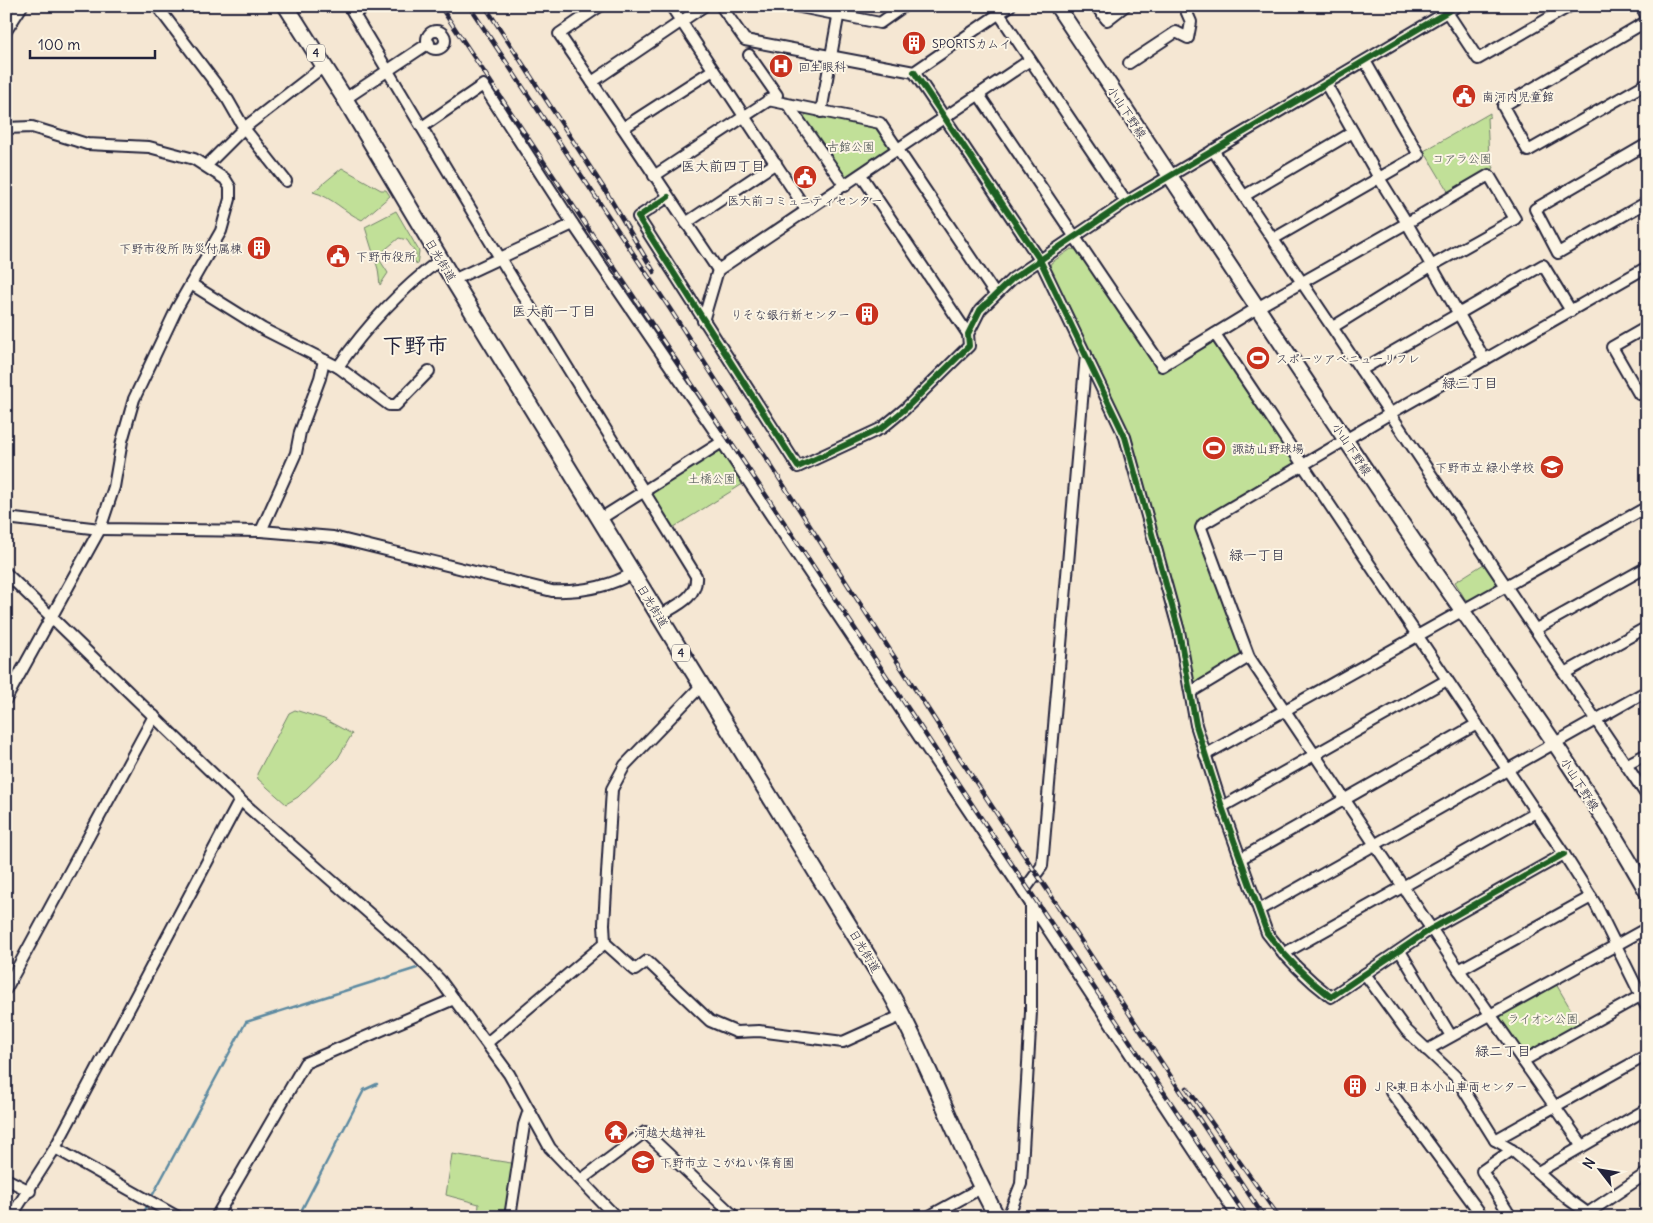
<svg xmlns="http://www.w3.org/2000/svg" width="1653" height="1223" viewBox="0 0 1653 1223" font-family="Delius,'Klee One',sans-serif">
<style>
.green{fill:#c1e098;stroke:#72816a}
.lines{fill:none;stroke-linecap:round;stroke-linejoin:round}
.stream{stroke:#5d8aa1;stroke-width:2.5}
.minor-casing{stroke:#22223b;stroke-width:14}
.major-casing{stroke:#22223b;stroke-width:18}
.highway-casing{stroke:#22223b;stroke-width:19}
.minor{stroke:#fcf5e5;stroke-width:10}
.major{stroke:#fcf5e5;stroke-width:14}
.highway{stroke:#fcf5e5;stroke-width:15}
.rail-casing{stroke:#22223b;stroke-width:4.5}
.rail{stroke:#fcf5e5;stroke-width:2.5;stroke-dasharray:8;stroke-linecap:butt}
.cycleway-casing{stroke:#fcf5e5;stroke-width:9}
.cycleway{stroke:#1b5e20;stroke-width:6}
.labels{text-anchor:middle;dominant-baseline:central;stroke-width:4;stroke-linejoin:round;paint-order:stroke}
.shield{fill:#fcf5e5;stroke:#63616e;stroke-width:1}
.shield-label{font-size:11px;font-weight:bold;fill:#22223b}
.poi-label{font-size:12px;fill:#22223b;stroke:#fcf5e5;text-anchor:start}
.street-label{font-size:12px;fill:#22223b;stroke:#fcf5e5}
.park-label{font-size:12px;fill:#4a5252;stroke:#fcf5e5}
.neighbourhood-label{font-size:14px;fill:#22223b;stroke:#fcf5e5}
.town-label{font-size:22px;font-weight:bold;fill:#22223b;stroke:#fcf5e5}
</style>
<rect width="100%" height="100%" fill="#f5e7d3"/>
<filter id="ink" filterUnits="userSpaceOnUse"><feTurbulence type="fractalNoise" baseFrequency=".02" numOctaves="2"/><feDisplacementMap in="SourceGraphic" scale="10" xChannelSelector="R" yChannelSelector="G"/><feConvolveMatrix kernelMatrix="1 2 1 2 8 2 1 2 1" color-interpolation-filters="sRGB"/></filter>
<g filter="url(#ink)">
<g class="green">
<polygon points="807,113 877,126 890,145 889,151 849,178 843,177 803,118"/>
<polygon points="1490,113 1490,117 1487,118 1489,158 1494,168 1449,193 1424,151"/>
<path d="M342 168 381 190H386L390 196 362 220C344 212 332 197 313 192Z"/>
<polygon points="396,211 419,251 417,265 414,260 416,254 407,240 399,238 381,253 379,259 388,273 380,285 378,269 365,227"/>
<polygon points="1071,249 1077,250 1161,371 1210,342 1216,343 1295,461 1293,467 1196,523 1242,652 1240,658 1198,682 1192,680 1141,479 1049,268 1051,263"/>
<polygon points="719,449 725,450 746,482 671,529 651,496 652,490"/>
<polygon points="1487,562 1498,581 1497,587 1472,601 1465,599 1455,582"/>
<polygon points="295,710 324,719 352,734 338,758 298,797 286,804 258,779 257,774 289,713"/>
<polygon points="1556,984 1580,1025 1527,1054 1522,1053 1500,1021 1501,1014"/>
<polygon points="452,1154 518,1164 510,1217 478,1217 479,1204 446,1195"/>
</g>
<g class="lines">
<g class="stream">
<polyline points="151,1198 246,1022 417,968"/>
<polyline points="141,1217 149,1203"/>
<polyline points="298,1217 364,1090 377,1084"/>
</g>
<g class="minor-casing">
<g id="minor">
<polyline points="157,6 228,100 244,128 286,181"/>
<path d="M349 6 500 258 696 576C698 598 675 606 659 616"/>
<polyline points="671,6 807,211"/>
<polyline points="704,6 592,82 718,270"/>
<polyline points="721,6 745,40 914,72 1010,6"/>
<polyline points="795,6 880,23 904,6"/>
<polyline points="994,6 1126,202"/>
<polyline points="1096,6 1107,20 1125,6"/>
<polyline points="1641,6 1647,17"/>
<polyline points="1447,12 1478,59 1570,6"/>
<polyline points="354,14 365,6"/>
<polyline points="1647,21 1503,106 1528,151 1647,83"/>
<polyline points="6,31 22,6"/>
<circle cx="436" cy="40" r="9"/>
<polyline points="1129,63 1176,32 1188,38 1191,22 1184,6"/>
<path d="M914 72 1040 260 1125 437 1179 631 1196 725 1222 807 1267 933C1286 958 1306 978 1331 997L1431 929 1564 854"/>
<polyline points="592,82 559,34 600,6"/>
<polyline points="979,95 1162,366 1262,305 1407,223 1379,178 1326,84"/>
<polyline points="345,99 429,43"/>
<polyline points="768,100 880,123 995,294"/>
<polyline points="788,105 845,186"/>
<polyline points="821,112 840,6"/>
<polyline points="422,127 483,85 573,224 722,442 1023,892"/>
<polyline points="6,128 32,127 87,144 149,147 194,159 225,179 230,187 230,199 221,231 177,308 134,399 122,441 114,487 100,529 6,699"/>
<polyline points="623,128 713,70"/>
<polyline points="1647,144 1535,209 1558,253 1647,202"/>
<polyline points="1213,150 1647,796"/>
<polyline points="207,165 244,128 324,66"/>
<polyline points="861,175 968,334"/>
<polyline points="654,176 777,95 749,55"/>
<polyline points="1244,196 1353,132"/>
<polyline points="668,197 638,217 798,467 882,428 905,409 969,346 968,334 980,310 1012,279 1126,202 1457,6"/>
<polyline points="686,223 776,163"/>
<polyline points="1273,239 1419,155 1365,61"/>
<polyline points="453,280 573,224"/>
<path d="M191 284 263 329 338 367C367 325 400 290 441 259"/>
<polyline points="703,321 718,270 1030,60"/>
<path d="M1333 327 1431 266 1515 219 1489 175 1407 223C1433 269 1459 314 1485 360"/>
<polyline points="1647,327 1612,347 1639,394 1647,389"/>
<polyline points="1215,334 1564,854 1596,905 1647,1008"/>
<polyline points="338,367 389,405 396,405 429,371"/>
<polyline points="1361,370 1543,265 1571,311"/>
<path d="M6 518 100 529 261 531 333 537 552 591C580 592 609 587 633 573"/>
<polyline points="600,519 722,442"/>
<polyline points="261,531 296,453 300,432 320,378 324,360"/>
<polyline points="6,573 240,800 413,952 440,980 509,1074 550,1148 616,1217"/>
<polyline points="1536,629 1647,567"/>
<polyline points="1565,673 1647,627"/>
<polyline points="701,686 625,765 612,789 604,924 605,943 635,970 647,961 710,1021 736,1032 759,1031 843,1042 903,1015"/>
<polyline points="1191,692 1249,657"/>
<polyline points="1205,755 1647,507"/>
<polyline points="1626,765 1647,754"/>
<polyline points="1222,807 1447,680"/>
<polyline points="1240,859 1477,724"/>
<polyline points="1032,905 1238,1217"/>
<polyline points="1259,910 1647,691"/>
<polyline points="1400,951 1451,1036"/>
<polyline points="1283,954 1536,812"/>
<polyline points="1459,970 1591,897"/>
<polyline points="1365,974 1406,1030 1455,1076 1495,1140 1512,1150 1568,1199 1593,1217"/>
<polyline points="6,989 154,716"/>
<polyline points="488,1042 605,943"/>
<polyline points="1427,1050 1647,928"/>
<polyline points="1523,1061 1642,995"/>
<polyline points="1391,1092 1483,1217"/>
<polyline points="1495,1140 1647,1055"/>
<polyline points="1582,1145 1459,970 1249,657 1201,528 1203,524 1391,413 1647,267"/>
<polyline points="55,1148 178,1217"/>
<polyline points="1538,1172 1647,1109"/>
<polyline points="6,1179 30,1191"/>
<polyline points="582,1179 645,1132 735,1217"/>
<polyline points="11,1217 55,1148 240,800"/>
<polyline points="216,1217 305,1063 454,999"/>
<polyline points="510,1217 524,1125 529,1110"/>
<polyline points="928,1217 981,1188"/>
<polyline points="1008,1217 1021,1184 1031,1012 1031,904 1023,892 1042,866 1086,354"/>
<polyline points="1511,1217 1482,1171 1512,1150"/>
<polyline points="1582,1217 1647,1173"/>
</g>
</g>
<g class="major-casing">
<path id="major" d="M1057 6C1174 181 1289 357 1407 531 1488 650 1577 766 1647 892"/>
</g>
<g class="highway-casing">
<path id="highway" d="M286 6 345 99 453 280 891 994C931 1066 957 1145 997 1217"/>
</g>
<use href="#minor" class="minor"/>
<use href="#major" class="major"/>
<use href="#highway" class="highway"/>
<g class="rail-casing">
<g id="rail">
<polyline points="440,6 1247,1217"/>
<polyline points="469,6 670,309 946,737 1264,1217"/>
<polyline points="485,6 605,190 654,272"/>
<polyline points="1187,1088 1279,1217"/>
</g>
</g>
<use href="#rail" class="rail"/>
<g class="cycleway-casing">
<g id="cycleway">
<path d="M914 72 1040 260 1125 437 1179 631 1196 725 1222 807 1267 933C1286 958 1306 978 1331 997L1431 929 1564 854"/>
<polyline points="668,197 638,217 798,467 882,428 905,409 969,346 968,334 980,310 1012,279 1126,202 1457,6"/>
</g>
</g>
<use href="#cycleway" class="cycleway"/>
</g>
</g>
<defs>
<g id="building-disc" transform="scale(1.25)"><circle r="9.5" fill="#c8321e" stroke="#fcf5e5"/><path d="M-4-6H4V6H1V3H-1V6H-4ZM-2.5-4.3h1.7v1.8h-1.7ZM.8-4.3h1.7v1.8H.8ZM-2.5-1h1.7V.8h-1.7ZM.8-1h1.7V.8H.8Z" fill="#fff"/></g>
<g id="hospital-disc" transform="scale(1.25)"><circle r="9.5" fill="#c8321e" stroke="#fcf5e5"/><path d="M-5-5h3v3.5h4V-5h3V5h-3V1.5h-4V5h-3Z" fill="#fff"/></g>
<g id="civic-disc" transform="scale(1.25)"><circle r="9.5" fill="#c8321e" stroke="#fcf5e5"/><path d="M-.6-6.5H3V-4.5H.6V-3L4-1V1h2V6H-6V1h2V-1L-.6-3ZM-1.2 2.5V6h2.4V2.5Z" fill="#fff"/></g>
<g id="stadium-disc" transform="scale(1.25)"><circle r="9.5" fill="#c8321e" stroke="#fcf5e5"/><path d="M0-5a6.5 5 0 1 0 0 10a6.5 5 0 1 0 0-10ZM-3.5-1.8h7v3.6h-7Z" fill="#fff"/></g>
<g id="school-disc" transform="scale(1.25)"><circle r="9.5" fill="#c8321e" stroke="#fcf5e5"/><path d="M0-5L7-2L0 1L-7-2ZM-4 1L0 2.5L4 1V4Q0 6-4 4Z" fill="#fff"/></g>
<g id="temple-disc" transform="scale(1.25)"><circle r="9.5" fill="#c8321e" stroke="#fcf5e5"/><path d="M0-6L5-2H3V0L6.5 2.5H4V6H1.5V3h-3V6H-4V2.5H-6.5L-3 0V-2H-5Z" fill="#fff"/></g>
</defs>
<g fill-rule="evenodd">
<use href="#building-disc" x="914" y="43"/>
<use href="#hospital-disc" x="781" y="66"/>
<use href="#civic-disc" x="1464" y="96"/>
<use href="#civic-disc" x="805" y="177"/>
<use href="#building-disc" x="259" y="248"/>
<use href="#civic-disc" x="338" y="256"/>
<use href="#building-disc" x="867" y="314"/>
<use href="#stadium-disc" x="1258" y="358"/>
<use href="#stadium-disc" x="1214" y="448"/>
<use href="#school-disc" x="1552" y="467"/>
<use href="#building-disc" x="1355" y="1086"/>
<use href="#temple-disc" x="616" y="1132"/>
<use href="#school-disc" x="643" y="1162"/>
</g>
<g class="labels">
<g class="shield">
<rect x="307" y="44.5" width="18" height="17" rx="4"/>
<rect x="672" y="644.5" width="18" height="17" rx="4"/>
</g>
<g class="shield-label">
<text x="316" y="53">4</text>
<text x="681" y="653">4</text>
</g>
<g class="poi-label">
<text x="932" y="43">SPORTSカムイ</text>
<text x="798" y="66">回生眼科</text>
<text x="1482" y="96">南河内児童館</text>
<text x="805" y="200" text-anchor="middle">医大前コミュニティセンター</text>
<text x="242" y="248" text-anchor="end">下野市役所 防災付属棟</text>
<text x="356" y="256">下野市役所</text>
<text x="850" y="314" text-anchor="end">りそな銀行新センター</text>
<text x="1276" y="358">スポーツアベニューリフレ</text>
<text x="1232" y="448">諏訪山野球場</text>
<text x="1534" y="467" text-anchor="end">下野市立 緑小学校</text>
<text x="1372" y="1086">ＪＲ東日本小山車両センター</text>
<text x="634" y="1132">河越大越神社</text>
<text x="660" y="1162">下野市立 こがねい保育園</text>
</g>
<g class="street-label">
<text transform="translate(1127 112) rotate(56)">小山下野線</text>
<text transform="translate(441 260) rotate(59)">日光街道</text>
<text transform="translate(1352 449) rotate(56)">小山下野線</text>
<text transform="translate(653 606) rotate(59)">日光街道</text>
<text transform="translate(1580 784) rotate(57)">小山下野線</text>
<text transform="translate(865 951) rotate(59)">日光街道</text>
</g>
<g class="park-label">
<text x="851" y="146">古館公園</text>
<text x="1462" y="158">コアラ公園</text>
<text x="712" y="478">土橋公園</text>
<text x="1543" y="1018">ライオン公園</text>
</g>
<g class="neighbourhood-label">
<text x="723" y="166">医大前四丁目</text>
<text x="554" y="311">医大前一丁目</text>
<text x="1470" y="383">緑三丁目</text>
<text x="1257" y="555">緑一丁目</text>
<text x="1503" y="1051">緑二丁目</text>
</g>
<g class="town-label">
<text x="415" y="345">下野市</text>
</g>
</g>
<rect width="1653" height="1223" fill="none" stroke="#fcf5e5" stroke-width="25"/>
<rect x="12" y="12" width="1628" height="1198" fill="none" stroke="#22223b" stroke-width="2" filter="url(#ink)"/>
<g transform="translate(1600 1170) rotate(301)" stroke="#fcf5e5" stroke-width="4" paint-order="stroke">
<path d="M0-4L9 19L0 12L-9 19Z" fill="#22223b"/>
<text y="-8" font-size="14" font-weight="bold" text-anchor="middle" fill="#22223b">N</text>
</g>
<path d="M30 50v8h125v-8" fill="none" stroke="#22223b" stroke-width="2.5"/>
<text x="38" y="50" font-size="15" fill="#22223b" stroke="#fcf5e5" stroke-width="4" paint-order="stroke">100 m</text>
</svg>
